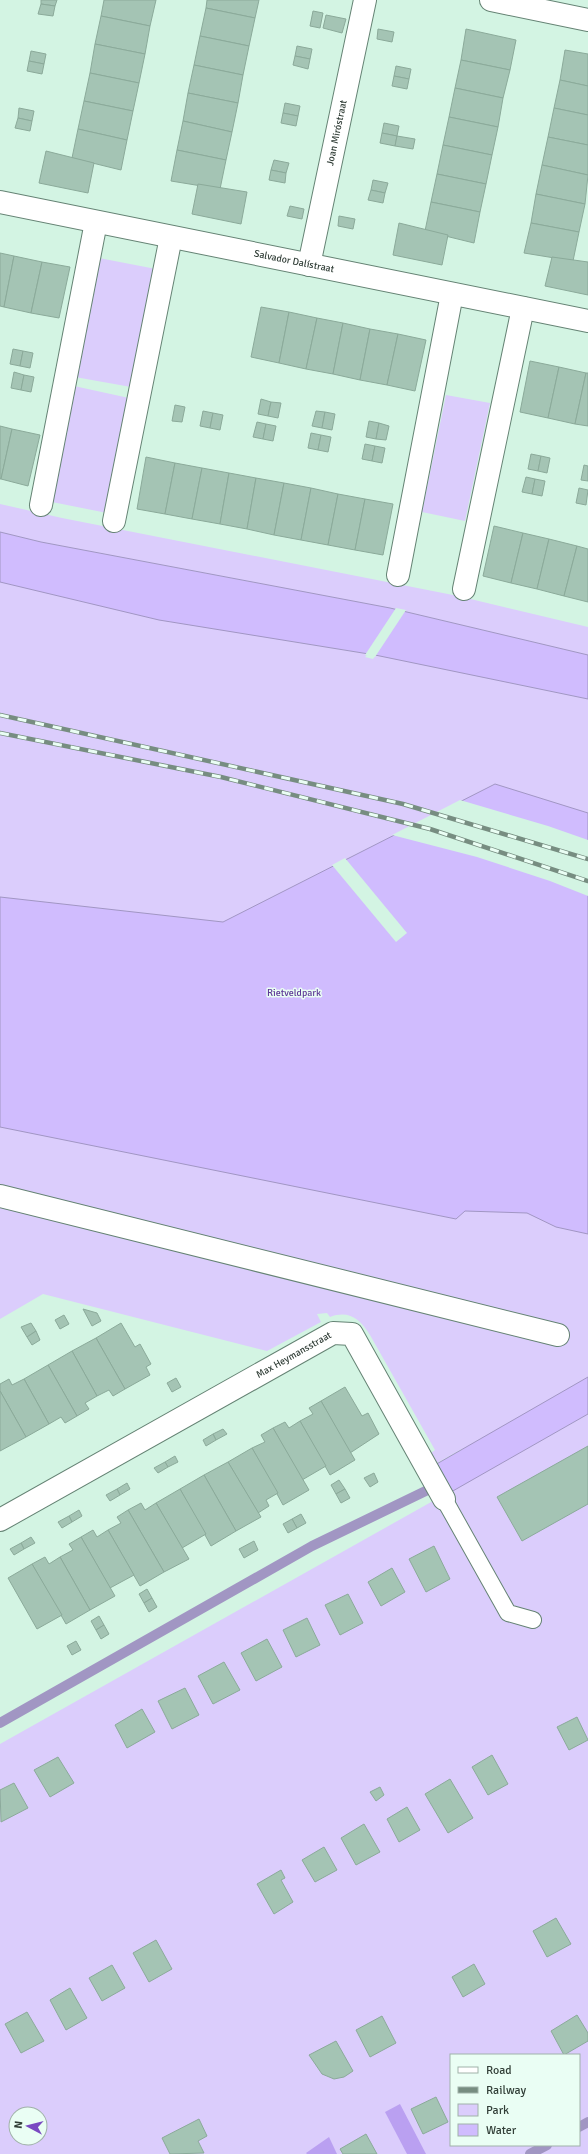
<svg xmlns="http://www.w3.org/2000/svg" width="588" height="2154" viewBox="0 0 588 2154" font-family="Signika,sans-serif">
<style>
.green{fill:#dbcdfc;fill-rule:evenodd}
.forest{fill:#baa0f1}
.water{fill:#d0bcfe;stroke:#a196c3}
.pier{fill:#d3f4e3}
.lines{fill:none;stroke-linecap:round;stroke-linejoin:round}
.stream{stroke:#a196c3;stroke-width:10}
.building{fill:#a4c4b4;stroke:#8baa9a}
.service-casing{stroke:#658374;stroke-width:18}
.pedestrian-casing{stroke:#658374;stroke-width:24}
.minor-casing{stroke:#658374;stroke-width:24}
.service{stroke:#fff;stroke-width:16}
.pedestrian{stroke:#fff;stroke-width:22}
.minor{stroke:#fff;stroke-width:22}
.rail-casing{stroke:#778d81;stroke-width:4.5}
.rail{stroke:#eafef4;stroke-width:3;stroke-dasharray:9;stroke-linecap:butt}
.labels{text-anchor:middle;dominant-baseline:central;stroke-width:3;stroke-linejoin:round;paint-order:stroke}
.street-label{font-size:10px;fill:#323f38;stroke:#eafef4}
.park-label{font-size:10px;fill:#5d3896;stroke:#eafef4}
</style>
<rect width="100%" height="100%" fill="#d3f4e3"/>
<g class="green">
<polygon points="99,258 156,269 131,387 75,377"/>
<polygon points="74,386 129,398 107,513 47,501"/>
<polygon points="446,395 490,403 465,521 422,512"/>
<polygon points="0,504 62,518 458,596 588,627 588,655 390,608 41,542 0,532"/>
<path d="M0 579 288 641 368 654 365 657 373 659 376 655 588 699V1395L460 1450 437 1463 431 1453 435 1450 370 1335C360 1319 349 1310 330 1317L327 1313 317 1314 321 1322 267 1351 43 1294 0 1319Z"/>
<path d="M588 1414V2154H0V1744ZM451 2055H579V2145H451ZM16 2114H40V2138H16Z"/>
</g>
<g class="forest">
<polygon points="400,2104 426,2154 407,2154 385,2112"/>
<polygon points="329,2137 337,2154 307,2154 306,2153"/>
</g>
<g class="water">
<polygon points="0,532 41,542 390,608 588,655 588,699 375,655 159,620 0,582"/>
<polygon points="495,784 588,813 588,1234 556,1227 527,1213 465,1211 456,1219 0,1127 0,897 223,922"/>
<polygon points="588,1377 588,1414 437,1500 421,1473"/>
</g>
<g class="pier">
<polygon points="396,608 406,610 375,657 365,655"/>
<polygon points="460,800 548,826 588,840 588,896 550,881 477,857 392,835"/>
<polygon points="345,858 407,933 396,942 332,865"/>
</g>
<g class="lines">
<g class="stream">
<polyline points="0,1723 312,1546 438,1485"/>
<polyline points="579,2127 588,2122"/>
<polyline points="530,2154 547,2145"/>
</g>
</g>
<g class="building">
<polygon points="41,0 57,0 55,6 41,4"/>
<polygon points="104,0 156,0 150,26 101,16"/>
<polygon points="207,0 259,0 255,18 206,8"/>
<polygon points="41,4 55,6 53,16 38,14"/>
<polygon points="206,8 255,18 249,46 200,36"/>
<polygon points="313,11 323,13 320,28 310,26"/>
<polygon points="326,15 346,19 342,33 323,28"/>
<polygon points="101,16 150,26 145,54 95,44"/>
<polygon points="378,29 394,32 392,42 377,39"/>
<polygon points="466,29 516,40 510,70 461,60"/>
<polygon points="200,36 249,46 243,75 194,65"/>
<polygon points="95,44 145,54 139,83 90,73"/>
<polygon points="297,46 312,49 310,59 295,56"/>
<polygon points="565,50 588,54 588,86 560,80"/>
<polygon points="31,51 46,54 44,64 29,61"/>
<polygon points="295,56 310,59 308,69 293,65"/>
<polygon points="461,60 510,70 503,98 455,88"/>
<polygon points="29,61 44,64 42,74 27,71"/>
<polygon points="194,65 243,75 238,103 188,93"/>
<polygon points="396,66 411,69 409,79 394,76"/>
<polygon points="90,73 139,83 133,111 84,101"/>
<polygon points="394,76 409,79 407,89 392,86"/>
<polygon points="560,80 588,86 588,115 554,108"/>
<polygon points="455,88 503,98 498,127 449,117"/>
<polygon points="188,93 238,103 232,132 183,121"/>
<polygon points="84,101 133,111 127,140 78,129"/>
<polygon points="285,103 300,106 298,116 283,113"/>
<polygon points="19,108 34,111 32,121 18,118"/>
<polygon points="554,108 588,115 588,145 548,137"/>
<polygon points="283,113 298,116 296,126 281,123"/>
<polygon points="449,117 498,127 492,155 443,145"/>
<polygon points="18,118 32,121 30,131 15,128"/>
<polygon points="183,121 232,132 226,160 177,150"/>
<polygon points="384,123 399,126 397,136 382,133"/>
<polygon points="78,129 127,140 121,170 72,158"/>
<polygon points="382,133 397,136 395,146 380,143"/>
<polygon points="397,136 415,139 413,149 395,146"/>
<polygon points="548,137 588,145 588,175 542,165"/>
<polygon points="443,145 492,155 486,184 437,174"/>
<polygon points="177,150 226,160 220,189 171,181"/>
<polygon points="46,151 94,163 88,193 39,183"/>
<polygon points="274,160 289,163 286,173 271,170"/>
<polygon points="542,165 588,175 585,204 536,194"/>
<polygon points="271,170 286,173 285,183 269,180"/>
<polygon points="437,174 486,184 480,212 431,202"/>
<polygon points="373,180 388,183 385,193 371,190"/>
<polygon points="198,184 247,192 241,224 192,214"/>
<polygon points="371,190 385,193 383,203 368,200"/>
<polygon points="536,194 585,204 579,232 531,223"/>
<polygon points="431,202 480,212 474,243 425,231"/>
<polygon points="290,206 304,209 302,219 287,216"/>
<polygon points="339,216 355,219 353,229 338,226"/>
<polygon points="399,223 448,235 442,265 393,255"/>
<polygon points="531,223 579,232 573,261 524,253"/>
<polygon points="0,253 14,256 4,307 0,306"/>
<polygon points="14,256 42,262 31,313 4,307"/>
<polygon points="552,257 588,262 588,295 545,286"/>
<polygon points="42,262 70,267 59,318 31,313"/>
<polygon points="261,307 289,312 279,363 251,357"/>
<polygon points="289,312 317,318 306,369 279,363"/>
<polygon points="317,318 343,323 333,374 306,369"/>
<polygon points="343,323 370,329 360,380 333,374"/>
<polygon points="370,329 398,334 387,385 360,380"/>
<polygon points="398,334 426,340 415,391 387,385"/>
<polygon points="13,349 23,351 20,366 10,364"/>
<polygon points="23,351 33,353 30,368 20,366"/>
<polygon points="530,361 559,367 548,418 520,412"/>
<polygon points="559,367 586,373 575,424 548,418"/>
<polygon points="14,372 24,375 21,390 11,388"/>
<polygon points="586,373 588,373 588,426 575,424"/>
<polygon points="24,375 34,377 31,392 21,390"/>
<polygon points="261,399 271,402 268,416 258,414"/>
<polygon points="271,402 281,403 278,418 268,416"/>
<polygon points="175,405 185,407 182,422 172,421"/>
<polygon points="203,411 213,413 210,428 200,426"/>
<polygon points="316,411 325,412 322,428 312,426"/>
<polygon points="325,412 335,414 332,430 322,428"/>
<polygon points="213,413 223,415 220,430 210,428"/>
<polygon points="369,421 379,423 376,439 366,437"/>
<polygon points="257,422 266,424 263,439 253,437"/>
<polygon points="379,423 389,426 386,440 376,439"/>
<polygon points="266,424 276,426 273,441 263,439"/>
<polygon points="0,426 12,429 1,479 0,479"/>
<polygon points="12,429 40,435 28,486 1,479"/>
<polygon points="311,433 321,435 318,450 308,448"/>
<polygon points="321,435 331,437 328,452 318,450"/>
<polygon points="365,444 375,446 372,461 362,459"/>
<polygon points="375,446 385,448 382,463 372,461"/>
<polygon points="531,454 541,456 538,471 528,469"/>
<polygon points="541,456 550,458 547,473 538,471"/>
<polygon points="146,457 175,463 165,514 137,509"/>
<polygon points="175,463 202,468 192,519 165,514"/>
<polygon points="584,465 588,466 588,481 581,480"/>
<polygon points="202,468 229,473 220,524 192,519"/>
<polygon points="229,473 256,478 247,529 220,524"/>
<polygon points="526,477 535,479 532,494 522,492"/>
<polygon points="256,478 284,483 274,535 247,529"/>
<polygon points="535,479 545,481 542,496 532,494"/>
<polygon points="284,483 311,488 301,540 274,535"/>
<polygon points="311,488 338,494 328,545 301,540"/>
<polygon points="579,488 588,490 586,505 576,503"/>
<polygon points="338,494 365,499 355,550 328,545"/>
<polygon points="365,499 393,504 383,555 355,550"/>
<polygon points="494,526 523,533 511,583 483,576"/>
<polygon points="523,533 549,539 537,589 511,583"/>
<polygon points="549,539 577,546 564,596 537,589"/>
<polygon points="577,546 588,549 588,602 564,596"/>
<polygon points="83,1309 97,1313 101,1321 92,1326"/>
<polygon points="64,1315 69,1324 60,1329 55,1320"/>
<polygon points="31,1323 36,1331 27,1337 21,1327"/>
<polygon points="121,1323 135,1347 140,1344 151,1364 146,1367 150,1375 125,1389 96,1338"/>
<polygon points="36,1331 40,1340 32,1345 27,1337"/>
<polygon points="96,1338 125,1389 113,1396 109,1390 97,1396 72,1351"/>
<polygon points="72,1351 97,1396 85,1403 89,1409 77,1416 48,1365"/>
<polygon points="48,1365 77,1416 65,1423 61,1417 49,1424 24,1379"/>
<polygon points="176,1378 181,1387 172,1392 167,1383"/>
<polygon points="9,1379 12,1385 24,1379 49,1424 26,1437 0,1391 0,1384"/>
<polygon points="345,1387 362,1416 368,1413 379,1434 350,1453 321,1401"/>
<polygon points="0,1391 26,1437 0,1451"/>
<polygon points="321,1401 355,1460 330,1475 300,1421 313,1414 309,1408"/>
<polygon points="300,1421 326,1466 302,1480 273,1428 285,1422 289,1428"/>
<polygon points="273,1428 309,1490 283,1505 252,1448 265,1442 261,1435"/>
<polygon points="223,1429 227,1434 216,1440 213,1434"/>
<polygon points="213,1434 216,1440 206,1446 203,1440"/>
<polygon points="588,1446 588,1504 522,1541 497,1497"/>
<polygon points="252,1448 278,1493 266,1500 269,1506 258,1513 228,1462"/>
<polygon points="175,1456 178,1462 168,1467 165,1462"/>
<polygon points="165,1462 168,1467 158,1473 154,1468"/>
<polygon points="228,1462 261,1517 236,1531 204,1475"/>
<polygon points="374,1473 378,1482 370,1487 364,1478"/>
<polygon points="204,1475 236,1531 211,1546 180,1489"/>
<polygon points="339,1480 345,1489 336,1494 331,1485"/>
<polygon points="127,1483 130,1489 120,1495 117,1489"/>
<polygon points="117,1489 120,1495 110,1501 106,1495"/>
<polygon points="180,1489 206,1534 182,1548 156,1503"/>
<polygon points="345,1489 350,1498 341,1503 336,1494"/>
<polygon points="141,1503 145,1510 156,1503 189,1559 164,1572 128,1510"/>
<polygon points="79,1510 82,1516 72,1522 69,1516"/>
<polygon points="128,1510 164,1572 140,1586 108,1530 121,1523 117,1517"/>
<polygon points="301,1514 306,1523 297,1528 292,1519"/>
<polygon points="69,1516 72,1522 62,1528 58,1522"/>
<polygon points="292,1519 297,1528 288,1533 283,1524"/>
<polygon points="93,1530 97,1537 108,1530 134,1575 110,1588 81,1537"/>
<polygon points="31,1537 35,1543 24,1549 21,1543"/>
<polygon points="81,1537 115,1596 90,1610 60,1557 73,1550 69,1544"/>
<polygon points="254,1541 258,1550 244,1558 239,1549"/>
<polygon points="21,1543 24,1549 14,1555 10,1549"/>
<polygon points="434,1546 450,1579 426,1592 409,1559"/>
<polygon points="45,1557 49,1564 60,1557 90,1610 66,1624 32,1564"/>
<polygon points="32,1564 62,1615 37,1629 8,1578"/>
<polygon points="392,1568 405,1592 381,1606 368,1582"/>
<polygon points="147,1589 152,1598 144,1603 139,1594"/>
<polygon points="348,1594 363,1623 340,1635 325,1605"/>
<polygon points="152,1598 157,1607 149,1612 144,1603"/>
<polygon points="99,1616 104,1625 96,1630 91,1621"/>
<polygon points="307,1618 320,1645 296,1657 283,1630"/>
<polygon points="104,1625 109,1634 101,1639 96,1630"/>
<polygon points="267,1639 282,1667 256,1681 241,1653"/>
<polygon points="76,1641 81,1650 72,1655 67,1646"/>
<polygon points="224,1662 240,1690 213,1704 198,1676"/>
<polygon points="185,1688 199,1715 172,1729 158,1701"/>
<polygon points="142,1709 155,1732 127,1748 115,1725"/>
<polygon points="577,1717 588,1740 569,1750 557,1727"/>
<polygon points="492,1755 508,1784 488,1795 472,1767"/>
<polygon points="58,1757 74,1783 50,1797 34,1770"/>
<polygon points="450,1779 473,1818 448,1833 425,1794"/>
<polygon points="14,1783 28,1808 1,1822 0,1790"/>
<polygon points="380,1787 384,1795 376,1801 370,1792"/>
<polygon points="407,1807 420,1830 399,1842 387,1819"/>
<polygon points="364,1824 380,1852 356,1865 341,1838"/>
<polygon points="324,1847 337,1870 315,1882 302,1860"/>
<polygon points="281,1870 285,1878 281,1880 293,1902 274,1914 257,1884"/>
<polygon points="556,1918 571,1944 547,1957 533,1931"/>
<polygon points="156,1940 172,1969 149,1982 133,1953"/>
<polygon points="474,1964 485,1984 463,1997 452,1977"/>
<polygon points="112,1965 125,1988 102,2001 89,1978"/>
<polygon points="70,1988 87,2018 66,2030 50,2000"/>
<polygon points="27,2012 44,2041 21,2053 5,2024"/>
<polygon points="577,2015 588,2033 588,2041 564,2055 551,2031"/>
<polygon points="382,2016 396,2043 370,2057 356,2030"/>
<polygon points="336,2041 353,2071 344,2077 334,2079 322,2074 309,2055"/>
<polygon points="436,2097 448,2122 423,2134 411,2109"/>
<polygon points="199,2119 207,2136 198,2141 204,2153 170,2154 162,2138"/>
<polygon points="366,2134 377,2154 343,2154 340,2149"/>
</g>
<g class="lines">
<g class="service-casing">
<polyline id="service" points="444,1499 508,1613 533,1620"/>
</g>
<g class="pedestrian-casing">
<g id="pedestrian">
<polyline points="41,505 96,222"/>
<polyline points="114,521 171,237"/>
<polyline points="398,575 452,294"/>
<polyline points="464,589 523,308"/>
<polyline points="0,1196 558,1335"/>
</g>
</g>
<g class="minor-casing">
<g id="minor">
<polyline points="491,0 588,20"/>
<path id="s1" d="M0 202 588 321"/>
<path id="s2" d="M309 265 365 0"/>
<path id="s3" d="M0 1520 333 1333 352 1334 444 1499"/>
</g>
</g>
<use href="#service" class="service"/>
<use href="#pedestrian" class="pedestrian"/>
<use href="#minor" class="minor"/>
<g class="rail-casing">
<g id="rail">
<polyline points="0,715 403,804 588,859"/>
<polyline points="0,733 221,777 430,829 588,881"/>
</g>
</g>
<use href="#rail" class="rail"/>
</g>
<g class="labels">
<g class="street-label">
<text stroke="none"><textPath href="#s2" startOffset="135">Joan Miróstraat</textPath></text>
<text stroke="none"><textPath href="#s1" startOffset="300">Salvador Dalístraat</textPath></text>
<text stroke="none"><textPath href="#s3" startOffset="337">Max Heymansstraat</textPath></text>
</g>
<g class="park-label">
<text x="294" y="993">Rietveldpark</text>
</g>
</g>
<rect x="450" y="2054" width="130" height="92" fill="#eafef4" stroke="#a0b2a9"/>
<rect x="458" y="2067" width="20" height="6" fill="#ffffff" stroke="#a0b2a9"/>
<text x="486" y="2074" font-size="12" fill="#323f38">Road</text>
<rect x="458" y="2087" width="20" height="6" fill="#778d81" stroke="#a0b2a9"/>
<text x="486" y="2094" font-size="12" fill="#323f38">Railway</text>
<rect x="458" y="2104" width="20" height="12" fill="#dbcdfc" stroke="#a0b2a9"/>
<text x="486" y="2114" font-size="12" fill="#323f38">Park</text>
<rect x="458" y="2124" width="20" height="12" fill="#d0bcfe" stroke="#a0b2a9"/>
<text x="486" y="2134" font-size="12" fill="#323f38">Water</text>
<g transform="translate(28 2126) rotate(277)"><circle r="19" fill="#eafef4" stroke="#a0b2a9"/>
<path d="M0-3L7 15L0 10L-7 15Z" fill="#7a4ac2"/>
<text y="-6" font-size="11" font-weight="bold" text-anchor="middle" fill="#323f38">N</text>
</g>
</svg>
